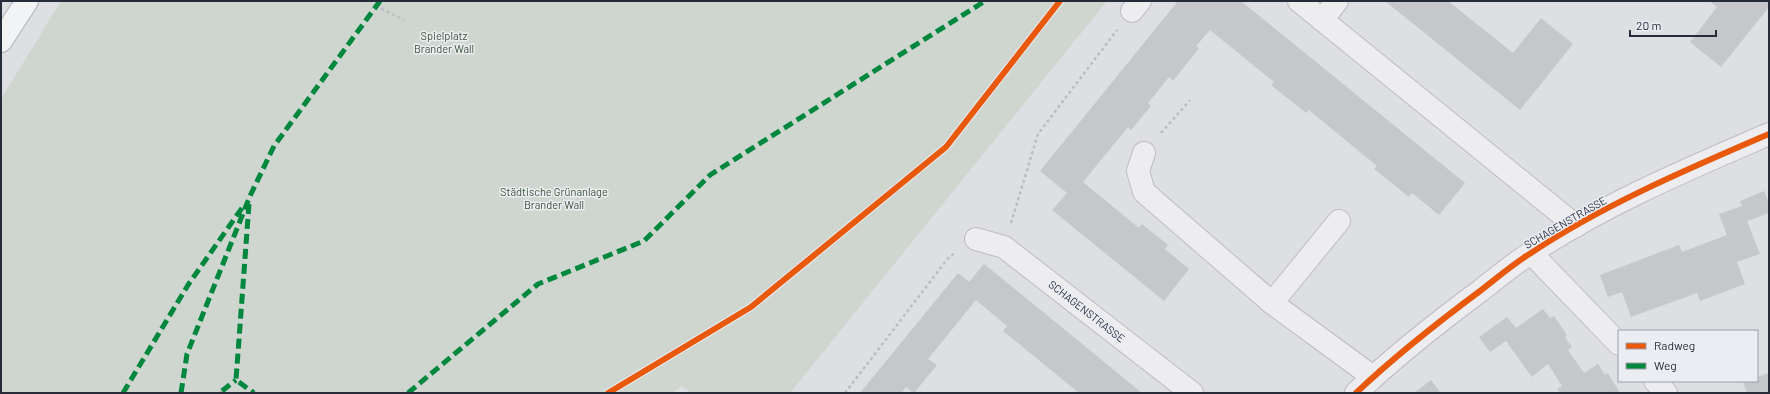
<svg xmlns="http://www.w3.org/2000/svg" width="1770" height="394" viewBox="0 0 1770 394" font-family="Barlow,sans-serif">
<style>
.green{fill:#ced6cf}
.building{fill:#c6c7cb}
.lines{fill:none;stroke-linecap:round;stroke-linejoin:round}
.minor-casing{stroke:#bcbdc1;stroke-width:24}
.highway-casing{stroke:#b1b2b7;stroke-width:24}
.path{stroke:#bcbdc2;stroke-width:2.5;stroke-dasharray:3 3;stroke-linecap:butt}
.minor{stroke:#ededef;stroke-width:22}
.highway{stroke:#f2f3f4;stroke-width:22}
.quiet{stroke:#00873e;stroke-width:5;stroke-dasharray:10 5;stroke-linecap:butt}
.cycleway-casing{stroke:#ebedf3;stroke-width:8}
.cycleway{stroke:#e8590c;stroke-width:6}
.labels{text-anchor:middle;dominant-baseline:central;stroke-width:3;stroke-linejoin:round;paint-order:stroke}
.park-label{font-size:11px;fill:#385436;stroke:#ebedf3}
.street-label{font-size:11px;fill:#272c39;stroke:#ebedf3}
</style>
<rect width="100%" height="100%" fill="#dedfe3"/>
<polygon class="green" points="61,1 1107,1 790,393 692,393 681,386 673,393 1,393 1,99"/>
<g class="building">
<polygon points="1178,1 1241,1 1465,183 1439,215 1412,193 1409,197 1374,169 1377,166 1309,110 1306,113 1271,85 1274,82 1210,30 1196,46 1199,48 1173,81 1169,77 1148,103 1151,106 1131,130 1128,127 1083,182 1139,228 1142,224 1168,245 1165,249 1189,269 1164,301 1052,210 1067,193 1040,171"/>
<polygon points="1385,1 1448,1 1513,53 1541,18 1573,44 1520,110"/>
<polygon points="1709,1 1769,1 1769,7 1721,67 1690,42 1717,7"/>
<polygon points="1764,191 1769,203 1769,213 1747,221 1760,254 1737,262 1745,284 1700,301 1697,293 1631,317 1622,292 1608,297 1600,275 1679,245 1682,252 1727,235 1719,214 1742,206 1740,201"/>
<polygon points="984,264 1053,320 1142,393 1079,393 1003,331 1007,326 976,300 928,359 937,365 914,393 906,387 901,393 860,393 958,273 969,282"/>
<polygon points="1543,309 1550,318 1554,316 1567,335 1565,337 1572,347 1568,350 1584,373 1598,364 1605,375 1608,373 1620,393 1560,393 1557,389 1562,386 1548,364 1532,377 1506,341 1490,352 1479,337 1507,317 1516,328"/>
<polygon points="1769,373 1769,393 1747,393 1743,383 1757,381 1757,377"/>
<polygon points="1431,380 1441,393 1414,393"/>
</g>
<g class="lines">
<g class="minor-casing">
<g id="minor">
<polyline points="1299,1 1576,226"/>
<polyline points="1132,11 1140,1"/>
<polyline points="1322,20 1337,1"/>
<polyline points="1144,153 1138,171 1144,192 1272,303 1373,377"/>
<polyline points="976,239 1004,247 1192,393"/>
<polyline points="1531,253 1619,344"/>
<polyline points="1272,303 1339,221"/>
<polyline points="1655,381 1666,393"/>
<path d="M1356 393C1395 356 1437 323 1480 291 1497 278 1513 264 1531 253 1605 204 1688 169 1769 134"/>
</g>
</g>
<g class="highway-casing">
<polyline id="highway" points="1,41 27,1"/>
</g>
<g class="path">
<polyline points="376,6 404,20"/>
<polyline points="1161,133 1190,100"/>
<polyline points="1011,223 1038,134 1117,30"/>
<polyline points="219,393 222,391"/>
<polyline points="845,393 949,257 955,253"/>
</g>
<use href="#minor" class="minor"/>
<use href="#highway" class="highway"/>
<g class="quiet">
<polyline points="249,204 236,380 254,393"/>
<polyline points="222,391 236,380"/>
<polyline points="123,393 188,285 242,208"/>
<polyline points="181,393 187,354 250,196 274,146 380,1"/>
<polyline points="408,393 538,284 644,241 710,175 985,1"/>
</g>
<g class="cycleway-casing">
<g id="cycleway">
<polyline points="608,393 751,307 946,147 1060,1"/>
<path d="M1356 393C1395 356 1437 323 1480 291 1497 278 1513 264 1531 253 1605 204 1688 169 1769 134"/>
</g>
</g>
<use href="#cycleway" class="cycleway"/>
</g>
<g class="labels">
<g class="park-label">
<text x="444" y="35">Spielplatz<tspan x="444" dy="13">Brander Wall</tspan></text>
<text x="554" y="191">Städtische Grünanlage<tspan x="554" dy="13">Brander Wall</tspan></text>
</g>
<g class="street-label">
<text transform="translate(1565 222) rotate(-30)">SCHAGENSTRASSE</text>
<text transform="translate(1087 311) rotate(38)">SCHAGENSTRASSE</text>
</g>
</g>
<rect width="1770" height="394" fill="none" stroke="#272c39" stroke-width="4"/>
<rect x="1618" y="330" width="140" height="52" fill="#ebedf3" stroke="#9da0a9"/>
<rect x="1626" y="343" width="20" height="6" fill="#e8590c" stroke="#9da0a9"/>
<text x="1654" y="350" font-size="12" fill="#272c39">Radweg</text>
<rect x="1626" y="363" width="20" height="6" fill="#00873e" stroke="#9da0a9"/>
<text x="1654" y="370" font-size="12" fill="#272c39">Weg</text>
<path d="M1630 30v6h86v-6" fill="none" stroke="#272c39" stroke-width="2"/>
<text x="1636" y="30" font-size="12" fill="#272c39" stroke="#ebedf3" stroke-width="3" paint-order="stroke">20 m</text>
</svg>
